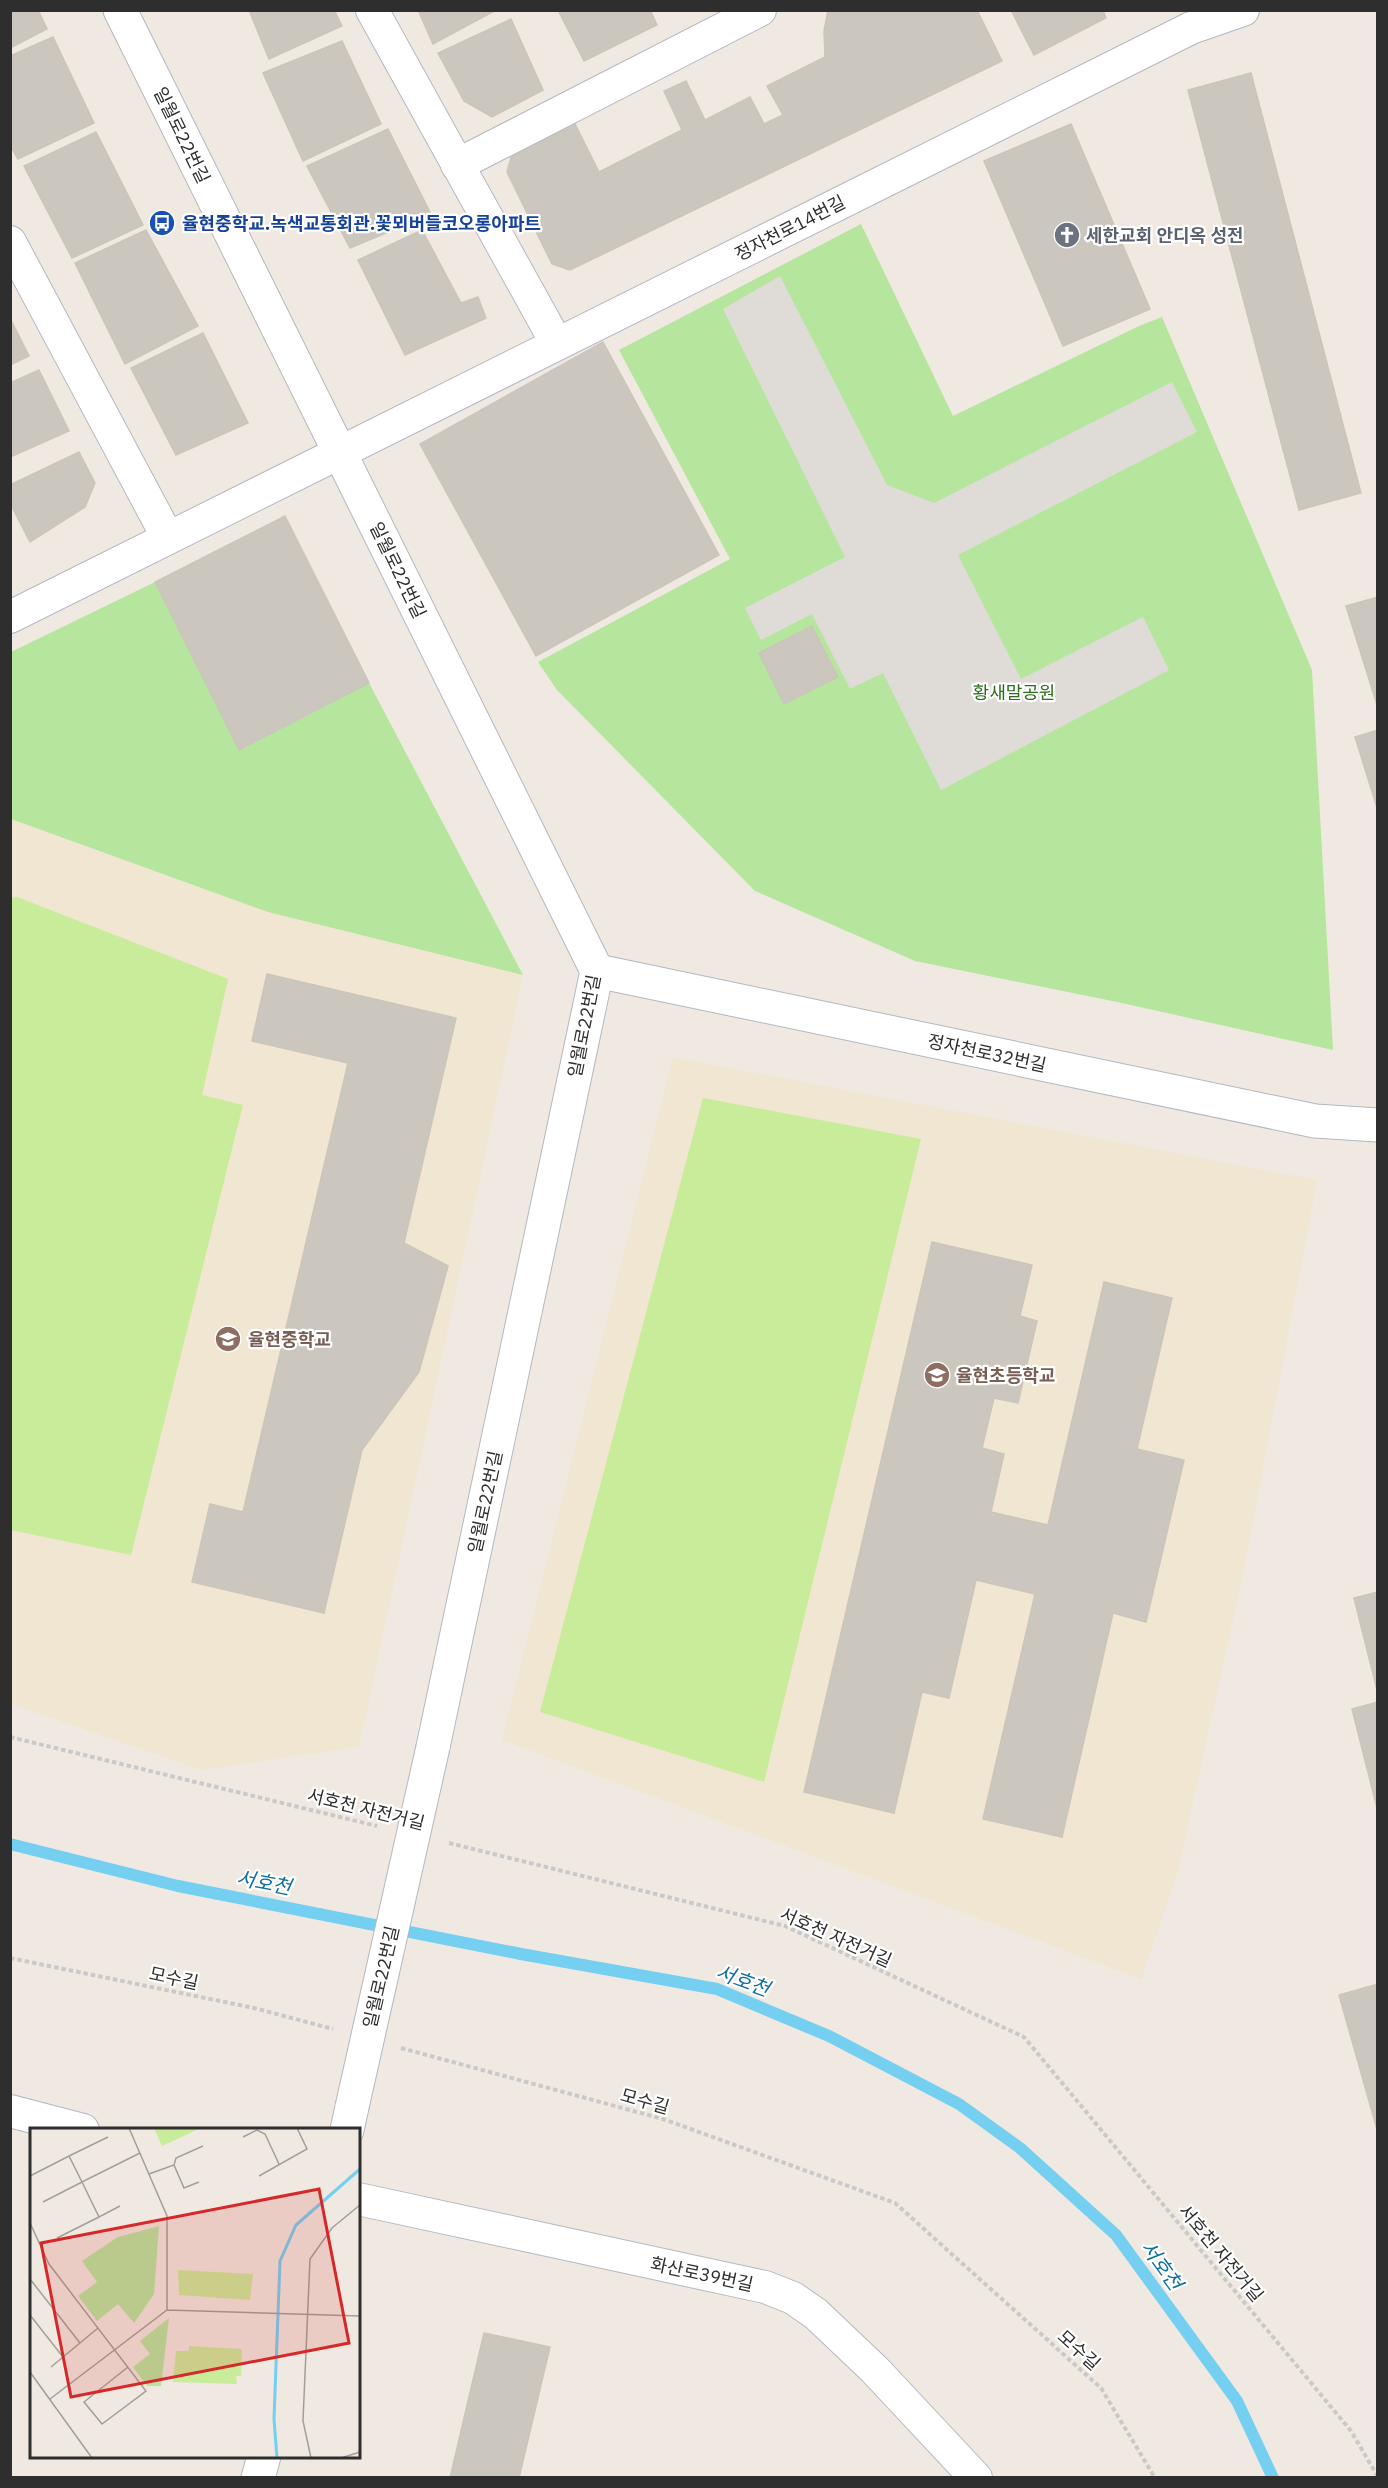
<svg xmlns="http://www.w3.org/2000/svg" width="1388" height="2488" viewBox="0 0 1388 2488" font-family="'IBM Plex Sans','Noto Sans KR',sans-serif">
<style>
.education{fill:#f0e6d1}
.green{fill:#b6e59e}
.pitch{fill:#c9ec9a}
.plaza{fill:#dfdcd8}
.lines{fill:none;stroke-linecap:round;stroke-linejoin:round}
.stream{stroke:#75cff0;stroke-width:12}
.building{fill:#cbc7bf;stroke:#cbc5ba;stroke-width:1.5}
.minor-casing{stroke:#b4b7c1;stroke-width:34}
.tertiary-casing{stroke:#b4b7c1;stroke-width:35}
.path{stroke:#c9c9c9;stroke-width:4;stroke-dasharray:4.5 3;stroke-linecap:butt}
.minor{stroke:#fff;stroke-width:32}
.tertiary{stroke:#fff;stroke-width:33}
.tertiary-bridge-casing{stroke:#b4b7c1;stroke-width:35;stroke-linecap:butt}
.tertiary-bridge{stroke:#fff;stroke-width:33}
.labels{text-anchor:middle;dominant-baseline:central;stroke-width:4.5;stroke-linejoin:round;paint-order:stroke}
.street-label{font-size:18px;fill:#2e2e2e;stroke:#fff}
.transit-label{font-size:18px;font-weight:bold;fill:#164399;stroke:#fff;text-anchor:start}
.worship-label{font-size:18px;font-weight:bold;fill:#5b616d;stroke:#fff;text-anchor:start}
.park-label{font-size:18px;fill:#2c6e1b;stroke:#fff}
.education-label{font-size:18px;font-weight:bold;fill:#785e54;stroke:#fff;text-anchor:start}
.water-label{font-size:20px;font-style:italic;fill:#0d6fa3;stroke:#fff}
.inset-river{fill:none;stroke:#75cff0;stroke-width:3}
.inset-road{fill:none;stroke:#a29e99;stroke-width:1.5}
.view{fill:#d62828;fill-opacity:0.15;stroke:#d62828;stroke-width:3}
.inset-edge{fill:none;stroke:#2e2e2e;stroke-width:3}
</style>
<rect width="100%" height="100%" fill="#efe9e1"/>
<g class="education">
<polygon points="10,819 268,912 523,975 359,1747 201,1770 11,1704"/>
<polygon points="673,1057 1317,1180 1244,1569 1177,1875 1141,1979 502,1740"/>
</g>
<g class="green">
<polygon points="861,224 953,416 1139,326 1162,317 1312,670 1333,1050 1122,1003 915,961 755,891 557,690 538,662 730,559 619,350"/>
<polygon points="155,582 239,750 369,683 523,975 268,912 11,819 11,652"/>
</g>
<g class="pitch">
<polygon points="17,897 228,979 202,1095 243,1105 131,1555 11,1530 10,898"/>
<polygon points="703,1098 921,1139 764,1782 540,1712"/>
</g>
<polygon class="plaza" points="780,276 887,485 934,503 1172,382 1197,432 958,555 1021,679 1143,617 1169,670 941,790 883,673 850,689 812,614 761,640 745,608 845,557 723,309"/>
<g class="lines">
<polyline class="stream" points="10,1844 178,1886 521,1954 717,1989 829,2036 959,2104 1020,2148 1116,2235 1237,2401 1273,2478"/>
</g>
<g class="building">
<polygon points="10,10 38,10 47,29 10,48"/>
<polygon points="249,10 334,10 342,26 269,59"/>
<polygon points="418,10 496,10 433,44"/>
<polygon points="558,10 650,10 657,25 584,61"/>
<polygon points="828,10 977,10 1002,61 570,270 552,264 507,172 512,154 574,122 599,172 682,130 664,91 686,81 705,120 750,97 764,124 783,115 767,86 825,57 824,31"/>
<polygon points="1011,10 1103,10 1106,18 1034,55"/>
<polygon points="511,19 543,90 492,117 464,101 438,53"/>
<polygon points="53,37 94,123 18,159 10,145 10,56"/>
<polygon points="342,41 381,124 303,161 263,73"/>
<polygon points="1251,73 1361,493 1299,510 1188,90"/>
<polygon points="1071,124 1150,309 1063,346 984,161"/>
<polygon points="388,129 431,214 350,248 307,166"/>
<polygon points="96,132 143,225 72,258 24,166"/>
<polygon points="146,230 198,326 125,364 75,263"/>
<polygon points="422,230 461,303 478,297 486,318 405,355 358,260"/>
<polygon points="10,318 29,356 10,365"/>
<polygon points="203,333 248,423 176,455 131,368"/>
<polygon points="603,342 719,555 536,656 420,444"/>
<polygon points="39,370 69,431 10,457 10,383"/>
<polygon points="79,452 95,483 85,507 30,542 10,503 10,485"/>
<polygon points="285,516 369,683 239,750 155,582"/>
<polygon points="1378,597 1378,708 1346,606"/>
<polygon points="812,626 838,677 784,704 759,653"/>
<polygon points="1378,730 1378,811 1355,737"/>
<polygon points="267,974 456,1018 404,1243 448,1266 419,1372 362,1450 324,1613 192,1582 210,1504 243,1512 348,1063 252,1041"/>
<polygon points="932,1242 1032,1265 1020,1316 1037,1321 1018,1403 994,1398 982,1448 1004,1454 991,1512 1048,1525 1104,1282 1172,1298 1137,1449 1184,1460 1146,1622 1113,1613 1062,1837 983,1819 1035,1594 976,1580 949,1698 922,1692 894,1813 804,1792"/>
<polygon points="1378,1592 1378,1694 1354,1598"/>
<polygon points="1378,1702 1378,1812 1352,1709"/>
<polygon points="1378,1984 1378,2133 1339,1995"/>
<polygon points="484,2333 550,2347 519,2478 450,2478"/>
</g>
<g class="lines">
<g class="minor-casing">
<g id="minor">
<polyline points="372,10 557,344"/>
<polyline points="457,165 760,10"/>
<polyline points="10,242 168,538"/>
<polyline points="10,617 1103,72 1191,28 1243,10"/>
<polyline points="10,2111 83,2130"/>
<polyline points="358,2199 765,2287 793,2298 816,2314 875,2370 976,2478"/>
</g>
</g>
<g class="tertiary-casing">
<g id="tertiary">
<polyline points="120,10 597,971 433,1747"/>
<polyline points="597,971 1315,1121 1378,1125"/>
<polyline points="347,2130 352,2107"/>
<polyline points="258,2478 264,2456"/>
</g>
</g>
<g class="path">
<polyline points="10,1737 377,1826"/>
<polyline points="449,1843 785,1926 1024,2037 1351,2431 1378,2477"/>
<polyline points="10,1958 254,2008 333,2029"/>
<polyline points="401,2048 663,2119 895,2203 1101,2388 1155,2478"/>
</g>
<use href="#minor" class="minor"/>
<use href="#tertiary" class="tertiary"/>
<g class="tertiary-bridge-casing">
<polyline id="tertiary-bridge" points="352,2107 433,1747"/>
</g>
<use href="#tertiary-bridge" class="tertiary-bridge"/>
</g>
<defs>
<g id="bus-disc" transform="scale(1.35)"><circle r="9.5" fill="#1a4fb4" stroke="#fff"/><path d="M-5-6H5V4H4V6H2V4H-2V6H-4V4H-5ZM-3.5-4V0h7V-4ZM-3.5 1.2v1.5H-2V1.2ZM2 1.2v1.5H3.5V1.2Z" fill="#fff"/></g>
<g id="church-disc" transform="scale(1.35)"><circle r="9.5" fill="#6b7280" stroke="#fff"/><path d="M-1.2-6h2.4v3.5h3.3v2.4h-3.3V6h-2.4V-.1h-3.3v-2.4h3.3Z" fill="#fff"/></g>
<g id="school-disc" transform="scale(1.35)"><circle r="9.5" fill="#8d6e63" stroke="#fff"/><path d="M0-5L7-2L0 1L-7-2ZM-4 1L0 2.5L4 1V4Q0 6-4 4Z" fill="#fff"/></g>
</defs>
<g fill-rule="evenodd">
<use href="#bus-disc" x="162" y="223"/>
<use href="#church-disc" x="1067" y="235"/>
<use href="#school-disc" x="228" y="1339"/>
<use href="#school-disc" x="937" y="1375"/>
</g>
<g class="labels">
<g class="street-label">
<text transform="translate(182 135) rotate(64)">일월로22번길</text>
<text transform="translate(790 228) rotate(-27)">정자천로14번길</text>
<text transform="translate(398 570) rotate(64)">일월로22번길</text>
<text transform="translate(584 1026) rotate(-79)">일월로22번길</text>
<text transform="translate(987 1053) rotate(12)">정자천로32번길</text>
<text transform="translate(485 1502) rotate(-78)">일월로22번길</text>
<text transform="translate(366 1809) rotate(14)">서호천 자전거길</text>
<text transform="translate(836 1937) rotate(24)">서호천 자전거길</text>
<text transform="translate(381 1977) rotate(-77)">일월로22번길</text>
<text transform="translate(174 1978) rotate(12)">모수길</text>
<text transform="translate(645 2101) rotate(16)">모수길</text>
<text transform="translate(1221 2253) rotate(50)">서호천 자전거길</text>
<text transform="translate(702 2274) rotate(12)">화산로39번길</text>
<text transform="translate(1079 2350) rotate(42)">모수길</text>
</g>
<g class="transit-label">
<text x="182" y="223">율현중학교.녹색교통회관.꽃뫼버들코오롱아파트</text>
</g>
<g class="worship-label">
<text x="1086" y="235">세한교회 안디옥 성전</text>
</g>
<g class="park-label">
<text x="1014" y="692">황새말공원</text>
</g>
<g class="education-label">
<text x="248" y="1339">율현중학교</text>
<text x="956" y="1375">율현초등학교</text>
</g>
<g class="water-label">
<text transform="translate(264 1882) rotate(11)">서호천</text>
<text transform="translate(743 1980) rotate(20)">서호천</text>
<text transform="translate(1162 2265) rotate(54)">서호천</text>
</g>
</g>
<g transform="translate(30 2128)">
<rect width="330" height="330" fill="#efe9e1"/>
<path d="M129 98 124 166 104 195 88 176 67 193 48 168 67 154 52 133 88 109ZM139 190 131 258H117L103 239 120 226 110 213Z" fill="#b6e59e"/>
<path d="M124 0H171L132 18ZM148 142 223 146 220 172 149 167ZM159 218 212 221 211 248H206L207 256 143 254 146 223H159Z" fill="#c9ec9a"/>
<path class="inset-river" d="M247 330 244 291 250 133 266 97 330 41"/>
<path class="inset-road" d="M99 0 137 88V182M213 9 227 2 235 6 249 36M39 28 78 9M144 37 154 60 169 54M119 46 144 37 146 30 173 18M0 48 39 28 52 54 110 25M229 48 277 21 267 0M13 74 52 54 69 89 90 78M0 95 19 136 116 263 72 296 54 274 98 239M27 110 69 89M0 151 50 215M0 187 33 229M21 239 68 200M0 244 62 330M20 271 137 182 330 188M281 330 273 293 280 131 302 100 330 77M311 330 330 324"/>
<path class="view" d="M289 61 319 215 41 269 11 115Z"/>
<rect width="330" height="330" class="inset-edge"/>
</g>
<rect width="1388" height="2488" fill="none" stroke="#2e2e2e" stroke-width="24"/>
</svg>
